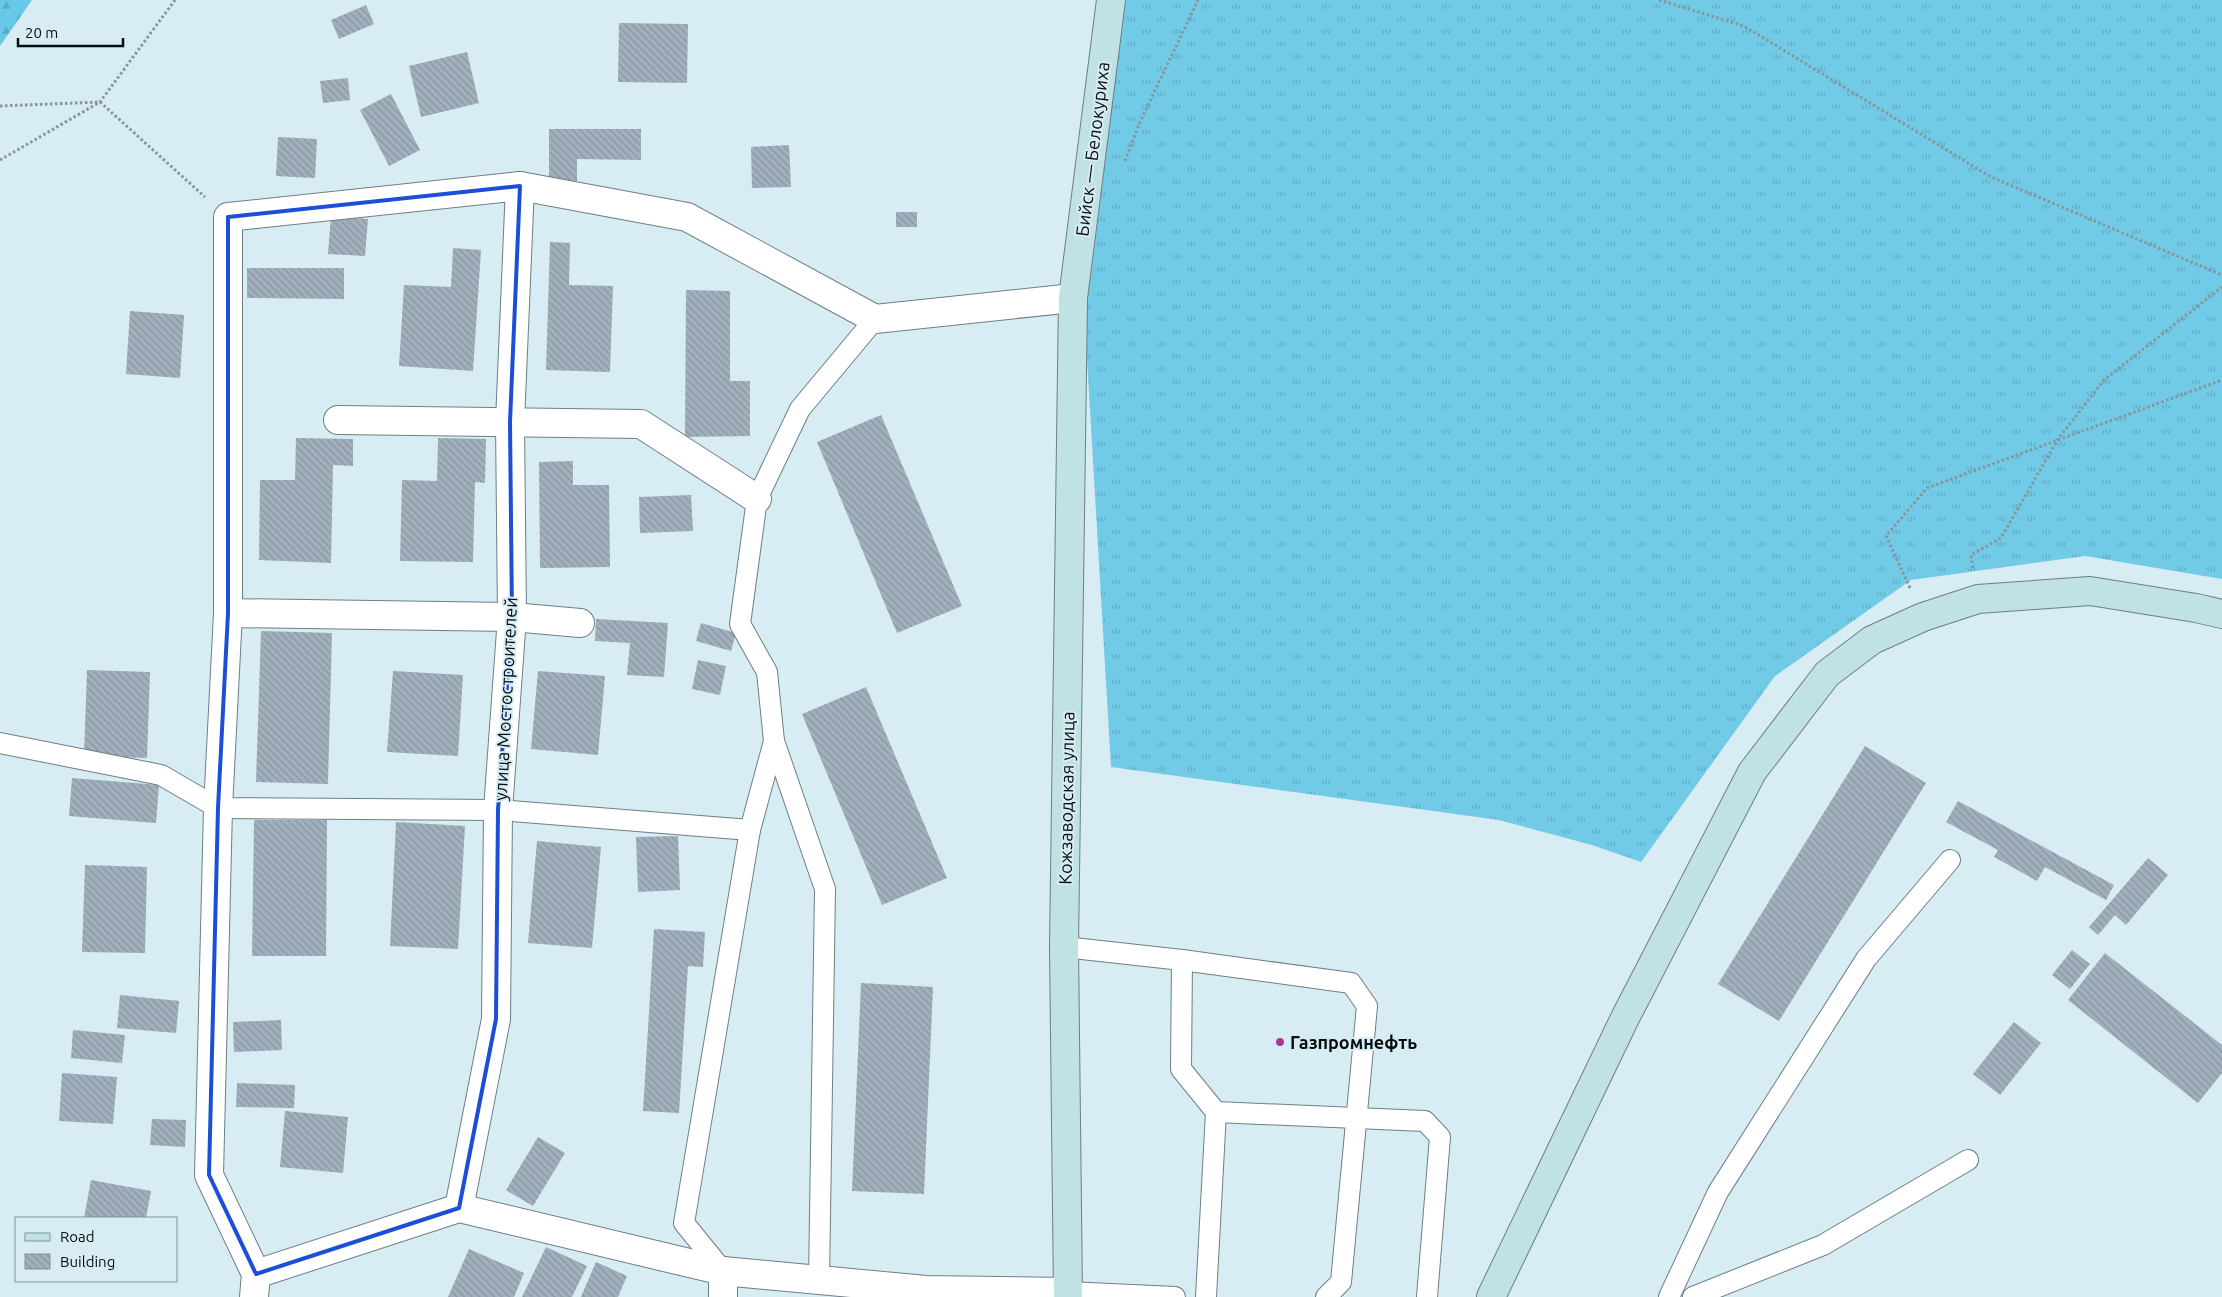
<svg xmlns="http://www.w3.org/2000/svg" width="2222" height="1297" viewBox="0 0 2222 1297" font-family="Ubuntu,sans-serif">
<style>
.grass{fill:url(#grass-tufts)}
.forest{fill:url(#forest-firs)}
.building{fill:url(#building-back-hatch)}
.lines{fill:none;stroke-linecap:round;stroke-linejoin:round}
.lane-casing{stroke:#6d7f86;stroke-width:22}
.street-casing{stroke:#6d7f86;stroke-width:30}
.secondary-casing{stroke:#6d7f86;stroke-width:30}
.path{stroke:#87969b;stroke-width:3;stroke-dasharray:2.5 2.5;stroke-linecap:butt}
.lane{stroke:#fff;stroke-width:20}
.street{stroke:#fff;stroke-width:28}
.secondary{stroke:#c0e2e2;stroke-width:28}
.marked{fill:none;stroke:#1d4ed8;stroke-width:4;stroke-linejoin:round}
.poi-dot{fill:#a73896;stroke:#d7ecf3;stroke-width:2}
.labels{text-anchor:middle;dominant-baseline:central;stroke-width:4;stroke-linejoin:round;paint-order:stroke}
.street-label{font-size:18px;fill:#070e10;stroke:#d7ecf3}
.poi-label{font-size:18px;font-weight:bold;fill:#070e10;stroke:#d7ecf3;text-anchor:start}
</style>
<defs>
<pattern id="grass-tufts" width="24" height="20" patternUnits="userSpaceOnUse" patternTransform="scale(1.25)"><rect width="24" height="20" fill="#71cbe7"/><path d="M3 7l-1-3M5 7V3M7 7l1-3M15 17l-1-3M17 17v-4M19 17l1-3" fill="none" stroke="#60adc5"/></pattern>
<pattern id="forest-firs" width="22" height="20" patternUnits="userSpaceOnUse" patternTransform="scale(1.25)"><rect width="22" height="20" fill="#66c9e7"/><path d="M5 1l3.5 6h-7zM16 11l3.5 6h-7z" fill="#57abc5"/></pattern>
<pattern id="building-back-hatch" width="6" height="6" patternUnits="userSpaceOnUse" patternTransform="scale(1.25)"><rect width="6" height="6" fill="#a1b0bc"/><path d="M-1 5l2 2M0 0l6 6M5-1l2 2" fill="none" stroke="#8996a1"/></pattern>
</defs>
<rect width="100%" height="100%" fill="#d7ecf3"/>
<polygon class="grass" points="1120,0 2222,0 2222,579 2085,556 1911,580 1775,676 1641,862 1592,845 1499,820 1111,767 1084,308"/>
<polygon class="forest" points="0,0 32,0 0,46"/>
<g class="building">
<polygon points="366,5 374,24 339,39 331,20"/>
<polygon points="619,23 688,24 687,83 618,82"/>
<polygon points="467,52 479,103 421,117 409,66"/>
<polygon points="348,78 350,100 323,103 320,81"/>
<polygon points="391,94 420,150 389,166 360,110"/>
<polygon points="549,129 641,129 641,160 577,159 577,181 549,181"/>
<polygon points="278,137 317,139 315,178 276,176"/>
<polygon points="789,145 791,187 752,188 751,147"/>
<rect x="896" y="212" width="21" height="15"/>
<polygon points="331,216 368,219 365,256 328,254"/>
<polygon points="550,242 570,243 569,285 613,286 610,372 546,370"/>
<polygon points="453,248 481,250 473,371 399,366 404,285 451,287"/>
<polygon points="247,268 344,268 344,299 247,298"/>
<polygon points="686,290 730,291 730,381 750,381 750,436 685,437"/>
<polygon points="130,311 184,315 180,378 126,374"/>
<polygon points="881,415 962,606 897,633 817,442"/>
<polygon points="296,438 353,439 353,466 333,465 331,563 259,560 260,480 295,480"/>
<polygon points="438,438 486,439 485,483 475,482 473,562 400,561 402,480 437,481"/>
<polygon points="573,461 573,485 609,485 610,567 540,568 539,462"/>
<polygon points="691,495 693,531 640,533 639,497"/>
<polygon points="596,619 668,623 664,677 627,675 630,643 595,641"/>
<polygon points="701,623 736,633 731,651 696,641"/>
<polygon points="261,631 332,633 328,784 256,782"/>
<polygon points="698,660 726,666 720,695 692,689"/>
<polygon points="87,670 150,672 147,758 84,756"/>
<polygon points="393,671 463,675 458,756 387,752"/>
<polygon points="538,671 605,676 598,755 531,749"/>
<polygon points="866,687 947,878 882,905 802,714"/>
<polygon points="1865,746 1926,783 1779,1021 1718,984"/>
<polygon points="72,778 159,785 156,823 69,816"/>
<polygon points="1958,801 2114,885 2106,900 2045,867 2037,881 1994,857 1998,850 1946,822"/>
<polygon points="254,820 327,820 326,956 252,956"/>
<polygon points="396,822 465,826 458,949 390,946"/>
<polygon points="678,836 680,890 638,892 636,837"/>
<polygon points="537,841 601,847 592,948 528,943"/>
<polygon points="2148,858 2168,875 2126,925 2115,915 2098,935 2089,927"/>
<polygon points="85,865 147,867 145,953 82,952"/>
<polygon points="654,929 705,932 703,967 688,966 679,1113 643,1111"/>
<polygon points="2072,950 2090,964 2070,989 2052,975"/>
<polygon points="2105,953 2222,1045 2222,1073 2198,1103 2068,1000"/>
<polygon points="861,983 933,987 924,1194 852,1191"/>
<polygon points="120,995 179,1001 176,1033 117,1028"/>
<polygon points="281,1020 282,1050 234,1052 233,1022"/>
<polygon points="2014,1022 2041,1043 2000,1095 1973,1074"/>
<polygon points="73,1030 125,1035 122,1063 71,1058"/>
<polygon points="62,1073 117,1077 113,1124 59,1121"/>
<polygon points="237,1083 295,1085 294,1108 236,1107"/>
<polygon points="285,1111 348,1117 343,1173 280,1167"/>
<polygon points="152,1119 186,1120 185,1147 150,1145"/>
<polygon points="538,1137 565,1153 533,1206 506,1190"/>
<polygon points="91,1180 151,1191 146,1218 84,1218"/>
<polygon points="546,1247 587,1266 572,1297 522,1297"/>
<polygon points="469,1249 524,1273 514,1297 448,1297"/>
<polygon points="596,1262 627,1276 618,1297 581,1297"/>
</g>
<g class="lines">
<g class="lane-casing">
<g id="lane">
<polyline points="0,743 161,775 218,808 498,810 750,830"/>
<polyline points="1064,947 1182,960 1351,983 1367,1006 1341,1282 1326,1297"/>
<polyline points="1182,960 1181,1069 1216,1112 1206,1297"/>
<polyline points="1216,1112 1425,1121 1440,1137 1427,1297"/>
<polyline points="723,1271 684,1223 750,830 774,741"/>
<polyline points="819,1281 825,889 774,741 767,672 740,624 757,499 800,409 875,319"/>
<polyline points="1067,1292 1175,1297"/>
<polyline points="1669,1297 1718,1192 1866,959 1950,860"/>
<polyline points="1693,1297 1823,1245 1968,1160"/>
</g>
</g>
<g class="street-casing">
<g id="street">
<polyline points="338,420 641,424 757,499"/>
<polyline points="228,613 512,617 580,623"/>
<polyline points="459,1208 496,1019 498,810 512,617 510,422 520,186"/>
<polyline points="723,1271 723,1297"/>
<polyline points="256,1274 459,1208 723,1271 926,1290 1067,1292"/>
<polyline points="254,1297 256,1274 209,1175 218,808 228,613 228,217 520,186 687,217 875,319 1073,298"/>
</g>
</g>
<g class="secondary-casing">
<g id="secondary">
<polyline points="1068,1297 1064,947 1073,298 1111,0"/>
<polyline points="1491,1297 1624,1020 1752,772 1827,674 1872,640 1923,617 1978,599 2090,591 2196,608 2222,614"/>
</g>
</g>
<g class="path">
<polyline points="1659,0 1744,26 1991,177 2222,275"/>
<polyline points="0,106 100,102 205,197"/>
<polyline points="0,160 100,102 175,0"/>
<polyline points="1125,161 1140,122 1198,0"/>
<polyline points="1973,568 1971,555 2001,538 2058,439 2104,380 2222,287"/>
<polyline points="1910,588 1886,536 1927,488 2222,380"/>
</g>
<use href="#lane" class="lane"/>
<use href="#street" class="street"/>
<use href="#secondary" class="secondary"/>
</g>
<path class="marked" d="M520 186 510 422 512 617 498 810 496 1019 459 1208 256 1274 209 1175 218 808 228 613V217Z"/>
<circle class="poi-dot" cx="1280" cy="1042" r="5"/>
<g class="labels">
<g class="street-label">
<text transform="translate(1092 149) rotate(-83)">Бийск — Белокуриха</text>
<text transform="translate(505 699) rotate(-87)">улица Мостостроителей</text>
<text transform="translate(1066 798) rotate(-89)">Кожзаводская улица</text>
</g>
<g class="poi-label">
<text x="1290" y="1042">Газпромнефть</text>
</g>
</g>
<rect x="15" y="1217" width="162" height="65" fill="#d7ecf3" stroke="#849398"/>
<rect x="25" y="1233" width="25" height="8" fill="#c0e2e2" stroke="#849398"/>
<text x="60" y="1242" font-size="15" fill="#070e10">Road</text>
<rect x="25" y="1254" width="25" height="15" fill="url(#building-back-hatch)" stroke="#849398"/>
<text x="60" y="1267" font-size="15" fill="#070e10">Building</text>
<path d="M18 38v8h105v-8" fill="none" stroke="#070e10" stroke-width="2.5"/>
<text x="25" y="38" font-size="15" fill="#070e10" stroke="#d7ecf3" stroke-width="4" paint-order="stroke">20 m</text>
</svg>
